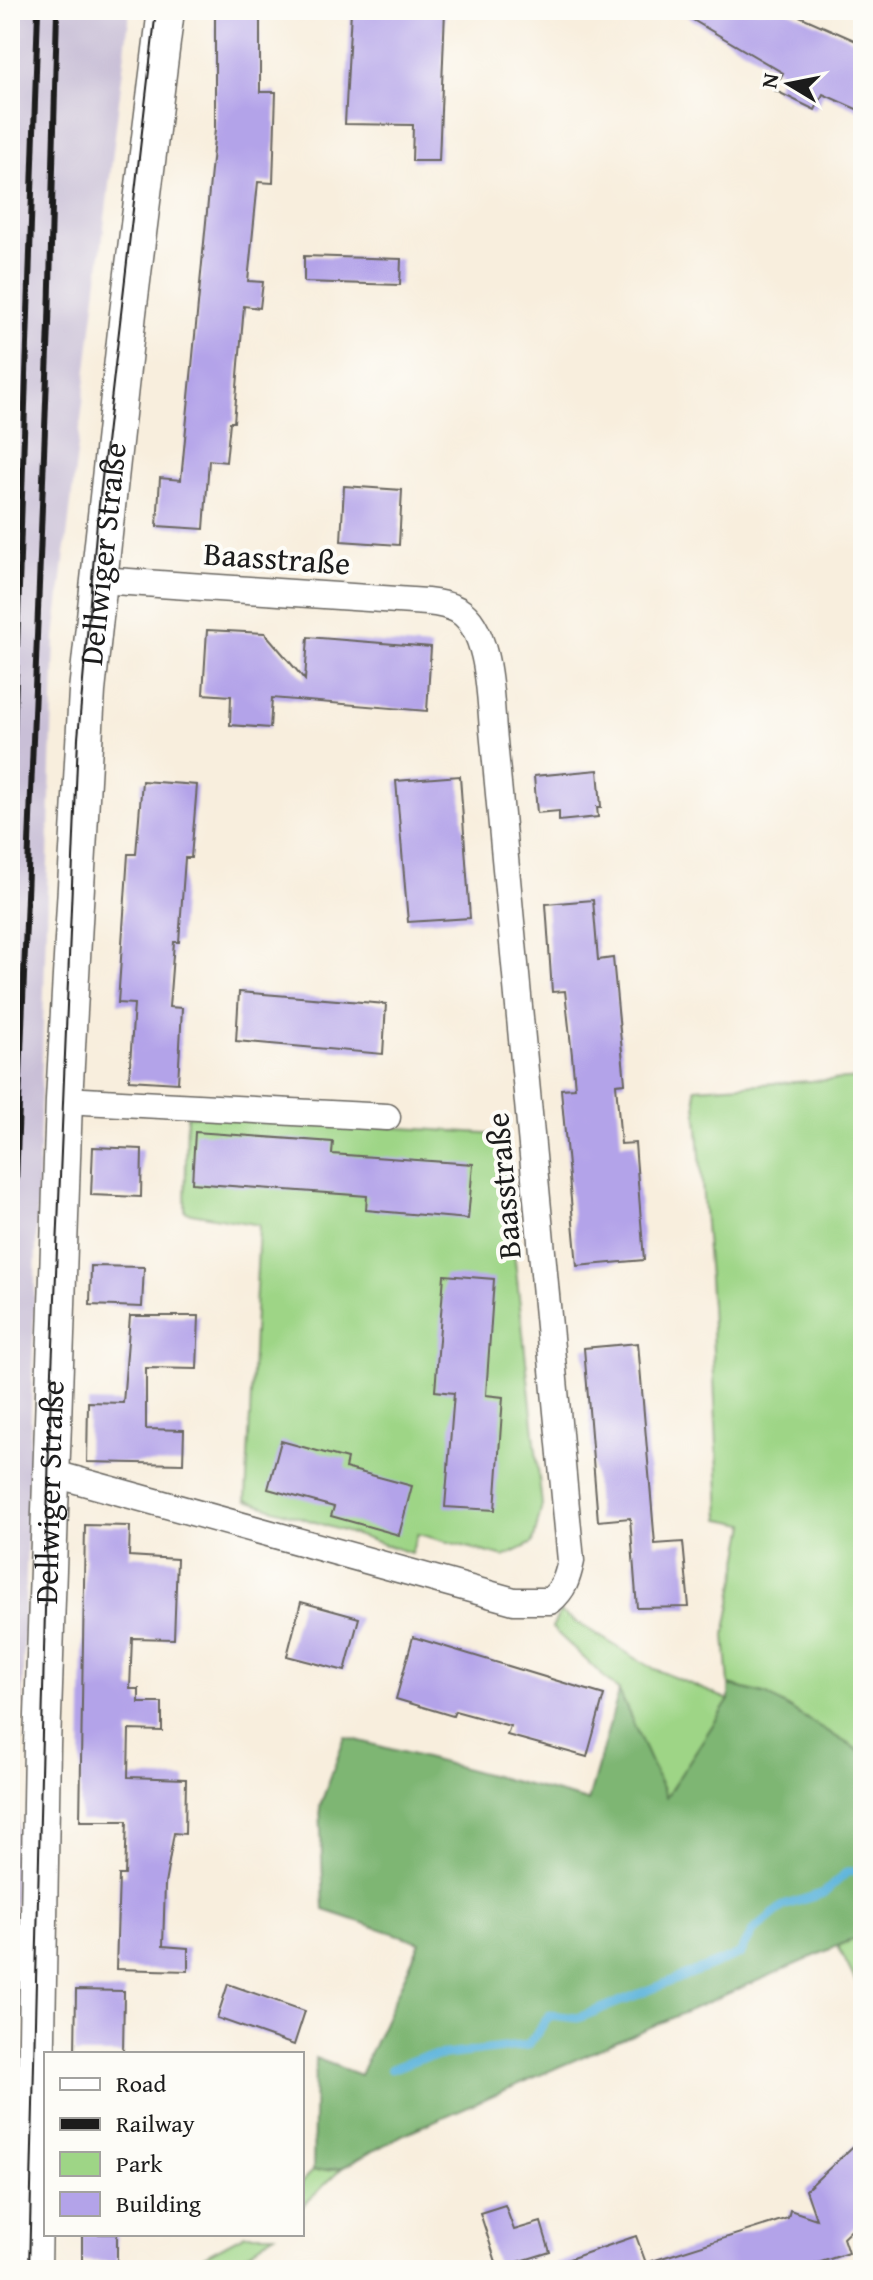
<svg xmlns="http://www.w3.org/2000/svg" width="873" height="2280" viewBox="0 0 873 2280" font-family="'Gentium Book Plus',serif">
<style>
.industrial{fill:#c9bfd7}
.green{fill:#9ed586;stroke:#5d7851;stroke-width:2}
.forest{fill:#7eb673;stroke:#4d6948;stroke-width:2}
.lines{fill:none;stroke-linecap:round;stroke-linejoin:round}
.stream{stroke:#5fb5dc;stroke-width:9}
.building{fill:#b3a3e9}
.street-casing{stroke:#696660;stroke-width:29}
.secondary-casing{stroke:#696660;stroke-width:39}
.street{stroke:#fff;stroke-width:26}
.secondary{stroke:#fff;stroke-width:36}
.tram{stroke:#1c1c1c;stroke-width:2}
.rail{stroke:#1c1c1c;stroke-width:6}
.labels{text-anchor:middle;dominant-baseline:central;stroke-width:8;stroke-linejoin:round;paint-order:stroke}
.street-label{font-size:32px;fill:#1c1c1c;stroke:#fdfcf7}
</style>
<rect width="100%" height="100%" fill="#fdfcf7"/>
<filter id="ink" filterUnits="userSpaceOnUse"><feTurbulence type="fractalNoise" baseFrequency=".0125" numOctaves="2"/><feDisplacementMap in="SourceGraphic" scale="16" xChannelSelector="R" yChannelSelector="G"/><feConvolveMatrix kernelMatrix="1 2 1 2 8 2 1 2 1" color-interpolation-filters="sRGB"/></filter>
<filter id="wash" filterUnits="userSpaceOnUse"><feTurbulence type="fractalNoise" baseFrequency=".006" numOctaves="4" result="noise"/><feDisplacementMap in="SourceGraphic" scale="32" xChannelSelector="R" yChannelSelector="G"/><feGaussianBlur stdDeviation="1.8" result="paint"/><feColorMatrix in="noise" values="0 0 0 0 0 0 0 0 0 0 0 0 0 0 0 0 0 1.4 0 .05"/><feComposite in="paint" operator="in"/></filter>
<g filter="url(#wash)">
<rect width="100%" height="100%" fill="#f8eedd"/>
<polygon class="industrial" points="10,10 130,10 55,637 10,2090"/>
<g class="green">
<polygon points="863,1078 863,1753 767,1695 729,1685 725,1635 746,1524 720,1519 711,1306 695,1088"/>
<polygon points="187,1115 501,1134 542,1505 533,1543 504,1557 418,1534 411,1553 246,1500 259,1225 185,1212"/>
<polygon points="560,1612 652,1668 729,1700 666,1798 619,1691 552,1628"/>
<polygon points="863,1935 863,1996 838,1946"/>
<polygon points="342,2168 302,2207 302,2182 313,2171"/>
<polygon points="245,2234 275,2234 223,2270 178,2270"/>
</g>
<polygon class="forest" points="729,1685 767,1695 863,1753 863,1935 404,2134 342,2168 313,2171 315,2058 360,2075 420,1942 324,1910 320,1806 345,1737 588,1801 619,1691 666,1797 729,1700"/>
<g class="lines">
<polyline class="stream" points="391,2069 420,2058 528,2045 550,2015 578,2018 740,1954 753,1931 783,1906 824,1893 847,1872 863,1871"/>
</g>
<g id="blocks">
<g class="building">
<polygon points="215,10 260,10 260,92 276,92 273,183 258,182 248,281 263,282 260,308 244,306 234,422 230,422 226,462 209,460 204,529 157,526 160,478 181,480 215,129"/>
<polygon points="351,10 445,10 439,161 412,161 413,125 345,124"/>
<polygon points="676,10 786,10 863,44 863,112 823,94 815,110 774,90 783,73"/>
<polygon points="304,256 401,259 400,285 304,282"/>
<polygon points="344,486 402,490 399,545 341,541"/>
<polygon points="207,630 265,633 305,680 308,637 431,647 427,711 272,698 270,728 230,725 231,696 203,694"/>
<polygon points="598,770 601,807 597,807 598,817 559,821 559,811 537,813 534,776"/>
<polygon points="460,776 470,918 408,922 396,781"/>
<polygon points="142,781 197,785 191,858 185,858 179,942 174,942 169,1007 182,1008 178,1083 129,1080 134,1004 118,1003 128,854 136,854"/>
<polygon points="593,900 598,960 613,958 625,1083 616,1084 621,1144 635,1143 644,1260 577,1266 561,1089 575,1088 572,1055 565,991 552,992 546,904"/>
<polygon points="239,992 386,1004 383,1054 236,1041"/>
<polygon points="195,1132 333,1142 332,1154 473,1164 468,1219 366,1210 367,1196 192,1183"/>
<polygon points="93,1147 142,1149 141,1197 91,1195"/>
<polygon points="91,1266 144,1267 142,1307 90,1305"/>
<polygon points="444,1275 494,1279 486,1395 503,1397 495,1510 445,1507 454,1393 435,1391"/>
<polygon points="130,1316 199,1316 197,1369 146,1368 146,1429 184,1430 183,1464 87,1462 88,1402 123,1403"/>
<polygon points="638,1343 655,1544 683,1542 689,1607 637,1608 630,1518 598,1521 584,1348"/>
<polygon points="281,1441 347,1459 345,1468 412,1486 399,1535 331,1516 334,1507 268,1489"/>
<polygon points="85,1525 130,1526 129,1556 177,1559 174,1639 132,1638 130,1689 139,1689 139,1703 162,1703 162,1731 129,1730 128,1777 186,1779 185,1834 174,1833 165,1884 163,1946 188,1948 188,1971 116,1969 119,1875 125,1875 127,1821 80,1821"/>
<polygon points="301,1602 359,1618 345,1671 287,1656"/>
<polygon points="413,1637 604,1695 587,1757 507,1735 510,1726 455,1711 453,1716 396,1699"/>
<polygon points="228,1984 305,2011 294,2045 217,2018"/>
<polygon points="76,1990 124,1991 123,2054 75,2054"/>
<polygon points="863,2137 863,2219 843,2238 848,2253 797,2270 550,2270 549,2266 636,2236 646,2263 788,2218 790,2210 816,2219 806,2190"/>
<polygon points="505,2205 514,2230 541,2222 550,2252 498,2268 480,2213"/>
<polygon points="82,2234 117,2234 117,2262 82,2261"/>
</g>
</g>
</g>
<g filter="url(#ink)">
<use href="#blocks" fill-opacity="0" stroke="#696660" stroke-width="2"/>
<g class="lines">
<g class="street-casing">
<g id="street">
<polyline points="64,1100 387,1117"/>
<path d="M51 1473 514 1601H550C564 1589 567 1579 571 1561L493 730C490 697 490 629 458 610 449 605 437 603 427 602L99 580"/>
</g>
</g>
<g class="secondary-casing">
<g id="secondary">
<path id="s1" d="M33 2270 42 1745 64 1100 87 691 128 313 166 10"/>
</g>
</g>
<use href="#street" class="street"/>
<use href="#secondary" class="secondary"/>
<path class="tram" id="s2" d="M29 2270 49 1444 78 738 97 522 156 10"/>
<g class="rail">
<polyline points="10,860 38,10"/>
<polyline points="10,1339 49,324 57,10"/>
</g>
</g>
</g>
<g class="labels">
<g class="street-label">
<text stroke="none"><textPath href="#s1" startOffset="1718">Dellwiger Straße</textPath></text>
<text transform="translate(277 558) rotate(4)">Baasstraße</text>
<text transform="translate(503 1186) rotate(-95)">Baasstraße</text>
<text stroke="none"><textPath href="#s2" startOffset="778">Dellwiger Straße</textPath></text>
</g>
</g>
<rect width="873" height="2280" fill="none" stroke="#fdfcf7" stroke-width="40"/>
<rect x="44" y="2052" width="260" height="184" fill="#fdfcf7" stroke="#a3a29f" stroke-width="2"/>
<rect x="60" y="2078" width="40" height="12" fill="#ffffff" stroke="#a3a29f" stroke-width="2"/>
<text x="116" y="2092" font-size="24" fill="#1c1c1c">Road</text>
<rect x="60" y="2118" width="40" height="12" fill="#1c1c1c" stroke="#a3a29f" stroke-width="2"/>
<text x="116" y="2132" font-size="24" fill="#1c1c1c">Railway</text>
<rect x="60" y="2152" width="40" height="24" fill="#9ed586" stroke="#a3a29f" stroke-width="2"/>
<text x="116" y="2172" font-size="24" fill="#1c1c1c">Park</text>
<rect x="60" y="2192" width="40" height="24" fill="#b3a3e9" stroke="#a3a29f" stroke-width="2"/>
<text x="116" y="2212" font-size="24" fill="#1c1c1c">Building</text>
<g transform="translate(789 84) rotate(280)" stroke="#fdfcf7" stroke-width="6" paint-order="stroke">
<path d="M0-6L14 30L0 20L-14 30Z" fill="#1c1c1c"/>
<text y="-12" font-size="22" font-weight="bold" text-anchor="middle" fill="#1c1c1c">N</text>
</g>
</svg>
